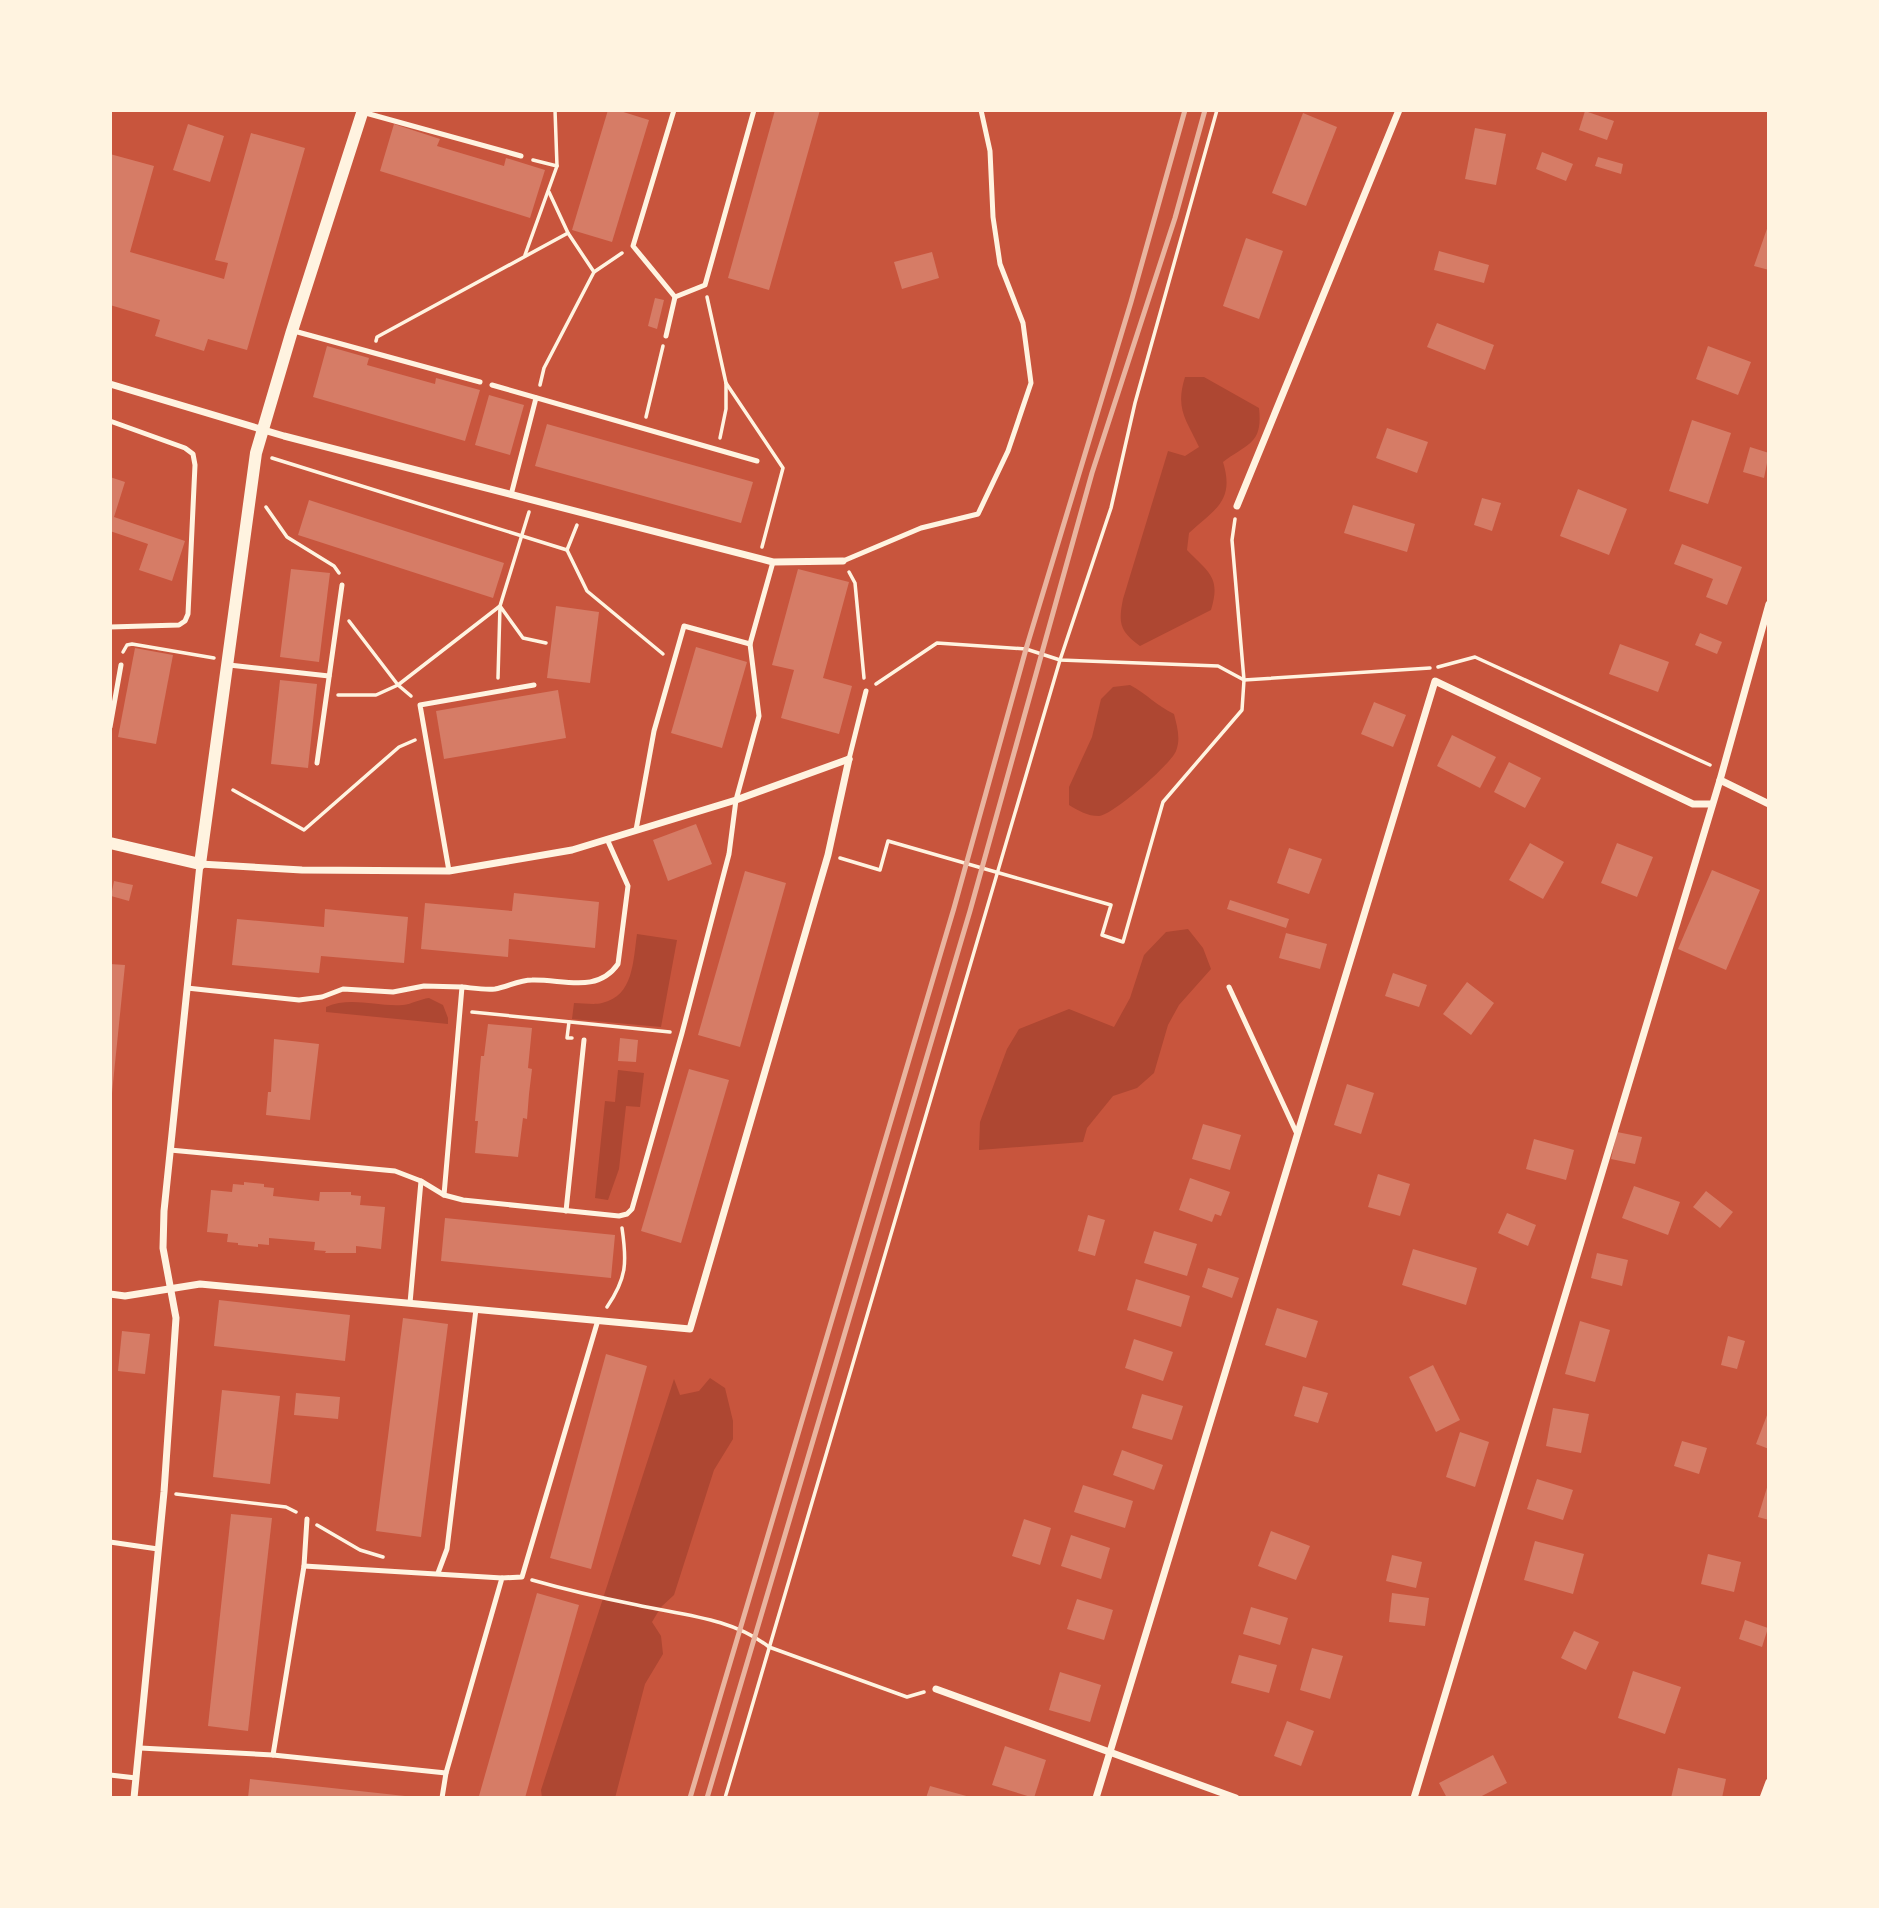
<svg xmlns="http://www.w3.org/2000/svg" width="1879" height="1908" viewBox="0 0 1879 1908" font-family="'PT Sans Narrow',sans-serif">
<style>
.green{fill:#ae4732}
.building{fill:#d67c66}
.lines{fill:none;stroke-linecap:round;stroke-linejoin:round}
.path{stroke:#fff3e0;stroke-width:3.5}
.service{stroke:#fff3e0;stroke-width:5}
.minor{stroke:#fff3e0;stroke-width:7}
.tertiary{stroke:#fff3e0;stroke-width:12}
.rail{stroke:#e9b49f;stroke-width:5}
</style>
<rect width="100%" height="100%" fill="#c8553d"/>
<g class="green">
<path d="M1185 377H1204L1259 408C1263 444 1248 443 1223 462 1235 501 1215 509 1189 533L1187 550C1209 573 1221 577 1211 610L1140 646C1120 631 1118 624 1123 599L1168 451 1185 456 1199 447C1186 419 1175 409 1185 377Z"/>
<path d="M1130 685C1147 694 1157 706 1174 714 1177 726 1181 739 1176 751 1172 763 1113 815 1099 816 1087 816 1079 811 1069 805V787L1092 737 1101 699 1113 687Z"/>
<polygon points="1188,929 1203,948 1211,969 1179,1005 1168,1025 1154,1073 1137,1088 1113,1096 1087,1128 1083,1142 979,1150 980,1122 1007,1049 1019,1029 1069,1009 1114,1027 1130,998 1144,955 1166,932"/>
<path d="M637 934 677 940 661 1027 572 1019 574 1003C583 1003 594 1005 602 1003 634 996 633 960 637 934Z"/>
<path d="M429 998 443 1005 448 1018V1024L326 1012V1007C351 996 376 1007 403 1005 412 1004 420 999 429 998Z"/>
<polygon points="618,1070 644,1073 640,1107 626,1106 619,1169 608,1200 595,1198 605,1101 615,1102"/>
<polygon points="710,1378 725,1388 733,1421 733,1439 714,1470 674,1595 661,1607 652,1622 661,1636 663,1654 645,1684 615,1798 542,1798 541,1790 674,1379 680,1395 699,1391"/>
</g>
<g class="building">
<polygon points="608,110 617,110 649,120 612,242 572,230"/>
<polygon points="775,110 820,110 769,290 728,278"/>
<polygon points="1585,111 1614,121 1607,140 1579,130"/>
<polygon points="1303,113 1337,127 1306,206 1272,193"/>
<polygon points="188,124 224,136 210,182 173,170"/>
<polygon points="394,124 440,139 437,146 504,166 506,158 545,170 530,218 380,171"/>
<polygon points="1475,128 1506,134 1496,185 1465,179"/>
<polygon points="251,133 305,148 247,350 208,339 204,351 155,336 160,320 110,305 110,154 154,166 130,252 224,279 228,263 215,260"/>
<polygon points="1542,152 1573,164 1566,181 1536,169"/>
<polygon points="1598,157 1623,164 1621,174 1595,166"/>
<polygon points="1769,223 1769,270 1754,266"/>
<polygon points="1246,238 1283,251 1259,319 1223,306"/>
<polygon points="1439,251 1489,265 1484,283 1434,270"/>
<polygon points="932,252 939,278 902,289 894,262"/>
<polygon points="655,298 664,300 657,329 648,326"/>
<polygon points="1437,323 1494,345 1485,370 1427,347"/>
<polygon points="327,346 369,358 367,365 435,384 436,378 480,390 465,441 313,397"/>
<polygon points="1708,346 1751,362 1738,395 1696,379"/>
<polygon points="489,395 524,405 510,455 475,445"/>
<polygon points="1692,420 1731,433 1708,504 1669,491"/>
<polygon points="547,424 753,482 741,523 535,466"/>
<polygon points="1387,428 1428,442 1417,473 1376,458"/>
<polygon points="1750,447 1769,453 1764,478 1743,472"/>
<polygon points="110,477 125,482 114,517 185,541 172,581 139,570 148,544 110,531"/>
<polygon points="1578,489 1627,509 1609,555 1560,536"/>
<polygon points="1482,498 1501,503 1492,531 1474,525"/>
<polygon points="309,500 504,563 493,598 298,535"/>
<polygon points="1353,505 1415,524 1407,552 1344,533"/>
<polygon points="1682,544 1742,567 1727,605 1706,597 1713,579 1674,564"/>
<polygon points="291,569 330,573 319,662 280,657"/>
<polygon points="798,569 849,582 823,678 852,686 839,734 781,718 794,670 772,665"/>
<polygon points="556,606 599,612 590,683 547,678"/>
<polygon points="1700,633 1722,642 1717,654 1695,645"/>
<polygon points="1620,644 1669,662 1658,692 1609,674"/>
<polygon points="696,647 747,662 722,748 671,733"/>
<polygon points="135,648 173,655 156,744 118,737"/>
<polygon points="280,680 317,684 308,768 271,764"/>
<polygon points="558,690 566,738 444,759 436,711"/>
<polygon points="1374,702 1406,715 1393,747 1361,734"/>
<polygon points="1452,735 1496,757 1480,788 1437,766"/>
<polygon points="1509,762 1541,778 1525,808 1494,792"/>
<polygon points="696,824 712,864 668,881 653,840"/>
<polygon points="1530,843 1564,862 1543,899 1509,880"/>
<polygon points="1617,843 1653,857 1637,897 1601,883"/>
<polygon points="1289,848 1322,859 1309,894 1277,883"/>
<polygon points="1712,870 1760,890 1726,970 1678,949"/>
<polygon points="745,871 786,883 740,1047 698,1035"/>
<polygon points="114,881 133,885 129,901 111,896"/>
<polygon points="514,893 599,902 595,948 509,939 508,957 421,949 425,903 512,911"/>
<polygon points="1230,900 1289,919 1286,928 1227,909"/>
<polygon points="325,909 408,917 404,963 321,956 319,973 232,965 237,919 324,927"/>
<polygon points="1286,933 1327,944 1320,969 1279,958"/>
<polygon points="110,964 125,965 112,1093 110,1093"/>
<polygon points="1393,973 1427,985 1419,1007 1385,996"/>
<polygon points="1467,982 1494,1003 1471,1035 1443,1014"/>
<polygon points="488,1024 532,1028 528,1068 532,1069 529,1094 527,1119 523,1118 518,1157 475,1153 478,1121 475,1121 481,1056 484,1056"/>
<polygon points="620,1038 638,1040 636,1062 618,1061"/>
<polygon points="274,1039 319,1044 310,1120 266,1115 268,1092 271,1092"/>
<polygon points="689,1069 729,1080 681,1243 641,1231"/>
<polygon points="1347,1084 1374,1093 1361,1134 1334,1125"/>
<polygon points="1203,1124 1241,1135 1230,1170 1192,1159"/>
<polygon points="1617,1132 1642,1137 1635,1164 1611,1159"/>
<polygon points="1534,1139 1574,1150 1566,1180 1526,1169"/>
<polygon points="1378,1174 1410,1184 1400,1216 1368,1207"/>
<polygon points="1190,1178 1230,1192 1221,1216 1215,1214 1212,1222 1179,1210"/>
<polygon points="244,1182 264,1184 264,1187 274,1188 273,1196 319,1201 320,1192 351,1192 351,1195 361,1196 360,1205 385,1207 381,1249 356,1246 356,1253 325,1253 326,1251 314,1250 315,1242 269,1238 269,1245 258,1244 258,1247 238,1245 238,1243 227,1242 228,1234 207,1232 211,1190 232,1192 233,1184 244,1185"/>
<polygon points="1634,1186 1680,1202 1668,1235 1622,1218"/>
<polygon points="1706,1191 1733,1212 1720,1228 1693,1207"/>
<polygon points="1507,1213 1536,1225 1528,1246 1498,1233"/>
<polygon points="1088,1215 1105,1220 1095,1256 1078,1251"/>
<polygon points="445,1218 615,1235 611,1278 441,1261"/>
<polygon points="1154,1231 1197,1244 1187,1276 1144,1263"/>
<polygon points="1413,1249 1477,1268 1466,1305 1402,1285"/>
<polygon points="1597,1253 1628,1260 1622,1286 1591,1278"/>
<polygon points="1208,1268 1239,1278 1232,1298 1202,1287"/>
<polygon points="1136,1279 1190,1296 1181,1327 1127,1310"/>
<polygon points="219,1300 350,1315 345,1361 214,1346"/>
<polygon points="1277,1308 1318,1321 1306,1358 1265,1345"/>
<polygon points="403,1318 448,1324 421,1537 376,1531"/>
<polygon points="1580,1321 1610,1330 1595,1382 1565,1374"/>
<polygon points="122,1331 150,1334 145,1374 118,1371"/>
<polygon points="1728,1336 1745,1341 1737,1369 1721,1365"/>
<polygon points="1134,1339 1173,1352 1163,1381 1125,1368"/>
<polygon points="606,1354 647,1366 591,1569 550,1558"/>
<polygon points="1433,1365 1460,1420 1436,1432 1409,1377"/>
<polygon points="1303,1386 1328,1393 1318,1423 1294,1416"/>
<polygon points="222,1390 280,1396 270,1484 213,1477"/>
<polygon points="296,1393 340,1397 338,1419 294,1415"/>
<polygon points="1142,1394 1183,1406 1172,1440 1132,1428"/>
<polygon points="1553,1408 1589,1414 1581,1453 1546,1446"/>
<polygon points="1769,1410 1769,1449 1756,1444"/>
<polygon points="1460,1432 1489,1442 1475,1487 1446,1477"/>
<polygon points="1682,1441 1707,1448 1699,1474 1674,1466"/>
<polygon points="1122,1450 1163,1465 1154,1490 1113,1475"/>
<polygon points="1537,1479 1573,1490 1563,1520 1527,1509"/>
<polygon points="1769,1481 1769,1520 1758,1517"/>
<polygon points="1083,1485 1133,1501 1125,1528 1074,1512"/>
<polygon points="231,1514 272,1518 248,1731 208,1726"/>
<polygon points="1024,1519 1051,1528 1040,1565 1012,1556"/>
<polygon points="1271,1531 1310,1546 1296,1580 1258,1566"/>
<polygon points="1071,1535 1110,1548 1101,1579 1061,1566"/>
<polygon points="1535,1541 1584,1554 1573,1594 1524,1580"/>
<polygon points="1708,1554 1741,1562 1734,1592 1701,1584"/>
<polygon points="1392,1555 1422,1562 1416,1588 1386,1581"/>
<polygon points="537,1593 579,1605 525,1798 485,1798 479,1796"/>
<polygon points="1392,1593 1429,1598 1425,1626 1389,1622"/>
<polygon points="1077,1599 1113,1610 1104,1640 1067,1629"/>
<polygon points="1251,1607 1288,1618 1280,1645 1243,1634"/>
<polygon points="1745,1620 1768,1628 1762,1647 1739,1639"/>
<polygon points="1574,1631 1599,1642 1586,1670 1561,1658"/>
<polygon points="1312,1648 1343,1656 1330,1699 1300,1690"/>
<polygon points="1239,1655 1277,1665 1269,1693 1231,1683"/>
<polygon points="1633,1671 1681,1687 1665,1734 1618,1718"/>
<polygon points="1060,1672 1101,1685 1090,1722 1049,1710"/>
<polygon points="1287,1721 1314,1731 1301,1766 1274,1756"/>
<polygon points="1005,1746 1046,1760 1034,1798 992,1785"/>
<polygon points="1493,1755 1507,1783 1478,1798 1447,1798 1439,1783"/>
<polygon points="1678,1768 1726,1779 1722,1798 1671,1798"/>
<polygon points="250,1779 405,1796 405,1798 248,1798"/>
<polygon points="930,1786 970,1797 969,1798 926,1798"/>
</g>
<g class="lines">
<g class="path">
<polyline points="555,110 557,166"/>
<polyline points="525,255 557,166 533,160"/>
<polyline points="594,272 622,253"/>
<polyline points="707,297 726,383 726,409 720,438"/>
<polyline points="376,341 377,337 568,233"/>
<polyline points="726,383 783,468 762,547"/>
<polyline points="540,385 544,368 594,272 568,233 549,192"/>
<polyline points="646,417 663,346"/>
<polyline points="272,458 567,550"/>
<polyline points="266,507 287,537 334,566 339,573"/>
<polyline points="577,525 567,550 587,591 663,654"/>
<polyline points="849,572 855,583 864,678"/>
<polyline points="349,621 398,685 411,696"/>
<polyline points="123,652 127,645 132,644 214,658"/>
<polyline points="1438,667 1475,657 1710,765"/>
<polyline points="498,678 500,606 523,638 546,643"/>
<polyline points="876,684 937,643 1026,649 1060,660 1218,666 1244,680 1430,668"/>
<polyline points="338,695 376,695 398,685 500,606 529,512"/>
<polyline points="233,790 304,830 399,747 415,740"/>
<polyline points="840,858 880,870 888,841 1111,905 1102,935 1123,942 1163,802 1242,710 1244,680 1232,540 1235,519"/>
<polyline points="472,1012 670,1032"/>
<polyline points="569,1022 567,1038 572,1038"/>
<path d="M607 1307C627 1278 627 1262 622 1228"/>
<polyline points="176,1494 286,1507 296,1512"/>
<polyline points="317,1525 360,1550 383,1557"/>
<path d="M532 1580C567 1590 602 1598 637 1605 683 1615 732 1618 769 1647L907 1697 924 1692"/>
<polyline points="725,1798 1060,660 1111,508 1135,403 1217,110"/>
</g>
<g class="service">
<polyline points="674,110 633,246 675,297 705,285 754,110"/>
<polyline points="362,112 521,156"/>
<polyline points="294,331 480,382"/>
<polyline points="666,336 675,297"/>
<polyline points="492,385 757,461"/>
<polyline points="110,421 185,448 193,454 195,465 188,614 185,621 179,625 110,627"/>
<polyline points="511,495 536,398"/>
<polyline points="843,561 921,528 978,514 1008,451 1031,383 1023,323 1000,264 993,217 990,151 981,110"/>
<polyline points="229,665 329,676"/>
<polyline points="110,727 121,665"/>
<polyline points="849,759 866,691"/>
<polyline points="317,763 342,585"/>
<polyline points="636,830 654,731 684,626 750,644"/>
<polyline points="449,871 420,705 534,685"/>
<polyline points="1229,987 1297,1134"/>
<polyline points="187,988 299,1000 322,997 343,989 393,992 424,986 462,987"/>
<polyline points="170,1150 395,1171 421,1181"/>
<path d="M444 1195 462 987C473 988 484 990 495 989 507 987 519 980 532 980 563 979 597 994 618 964L628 886 607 839"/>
<polyline points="566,1211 584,1040"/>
<polyline points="410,1303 421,1181 444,1195 463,1200 619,1216 627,1214 632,1209 682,1033 729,854 736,800 759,716 750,644 773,562"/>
<polyline points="110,1542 158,1549"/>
<polyline points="304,1566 502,1578"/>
<polyline points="438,1573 447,1549 476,1309"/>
<polyline points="140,1748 273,1755 446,1773"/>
<polyline points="273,1755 304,1566 307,1519"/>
<polyline points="110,1775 136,1778"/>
<polyline points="442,1798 446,1773 502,1578 522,1577 598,1320"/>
</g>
<g class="minor">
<polyline points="110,384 284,436 773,562 843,561"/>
<polyline points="1237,506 1399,110"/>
<polyline points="1720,780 1769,804"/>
<polyline points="110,1294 125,1296 200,1284 690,1329 828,855 849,759"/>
<polyline points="936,1689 1236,1798"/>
<polyline points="134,1798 164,1492 176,1318 163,1248 164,1211 200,864 302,870 449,871 572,850 736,800 849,759"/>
<polyline points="1096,1798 1435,681 1693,804 1712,804"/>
<polyline points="1414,1798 1720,780 1769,604"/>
<polyline points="1763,1798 1769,1782"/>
</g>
<polyline class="tertiary" points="110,843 200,864 256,453 292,331 363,110"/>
<g class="rail">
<polyline points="690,1798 954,908 1026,649 1131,302 1185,110"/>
<polyline points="707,1798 970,911 1092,473 1175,218 1205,110"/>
</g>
</g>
<rect width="1879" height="1908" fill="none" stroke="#fff3e0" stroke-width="224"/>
</svg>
